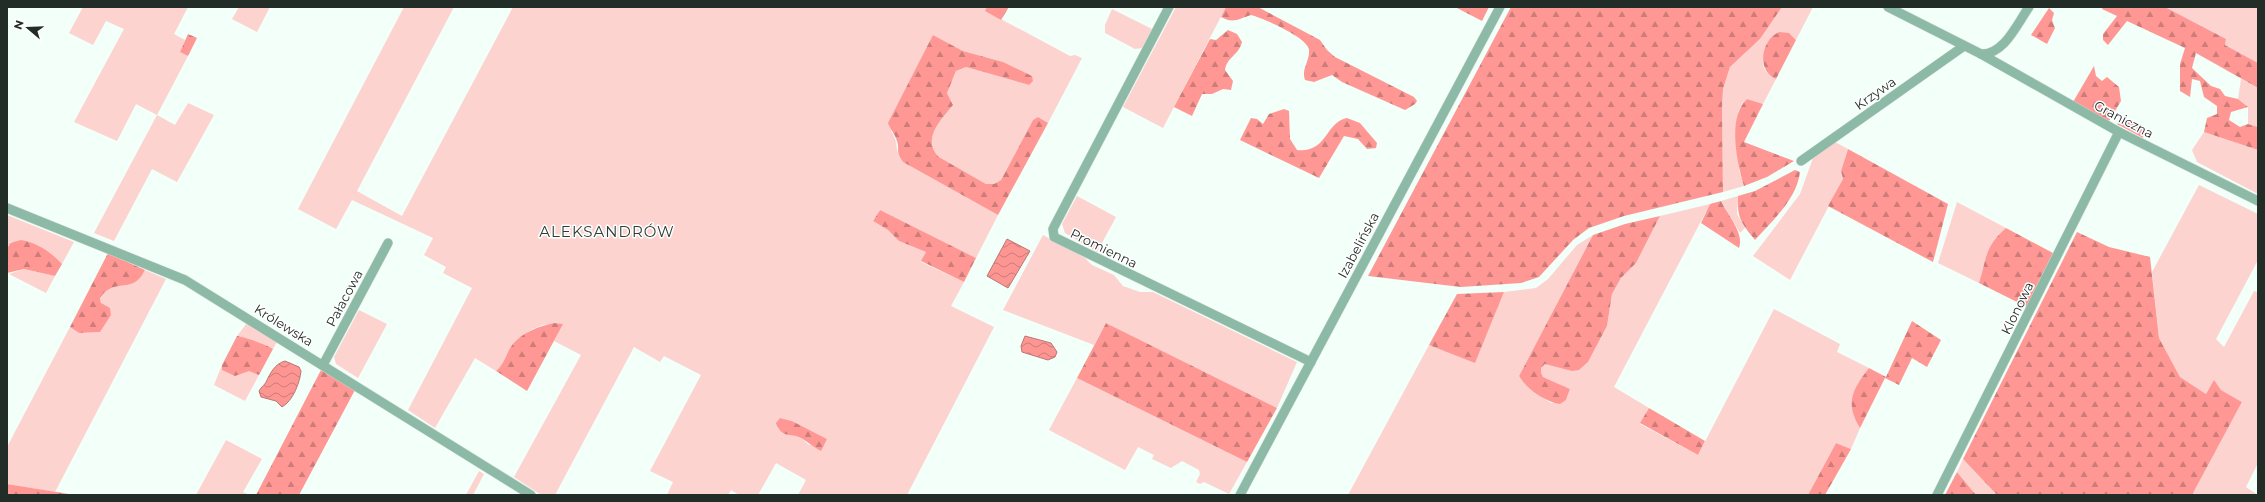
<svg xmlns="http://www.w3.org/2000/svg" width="2265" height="502" viewBox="0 0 2265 502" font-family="Montserrat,sans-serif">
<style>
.grass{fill:#fdd3d0;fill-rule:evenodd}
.forest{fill:url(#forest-firs)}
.water{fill:url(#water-waves);stroke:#bb7673}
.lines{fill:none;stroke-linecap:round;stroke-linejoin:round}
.minor-casing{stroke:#cdd9d3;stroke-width:10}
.minor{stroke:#8dbaa6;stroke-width:9}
.labels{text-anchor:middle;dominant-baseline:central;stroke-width:3;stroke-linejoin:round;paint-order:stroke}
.street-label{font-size:13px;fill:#222d28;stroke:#fff}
.quarter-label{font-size:15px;letter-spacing:1px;fill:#294036;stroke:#fff}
</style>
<defs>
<pattern id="forest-firs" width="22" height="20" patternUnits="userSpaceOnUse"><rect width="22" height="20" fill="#ff9894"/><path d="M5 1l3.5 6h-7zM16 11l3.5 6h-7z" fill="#ce7c79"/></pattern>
<pattern id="water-waves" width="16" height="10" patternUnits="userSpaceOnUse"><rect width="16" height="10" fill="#fd9693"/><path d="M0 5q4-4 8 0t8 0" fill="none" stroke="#cc7b78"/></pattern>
</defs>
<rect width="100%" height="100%" fill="#f3fff9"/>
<g class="grass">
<polygon points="83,7 188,7 174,34 185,40 180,52 188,56 157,115 175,125 188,103 214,115 177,182 152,169 114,241 94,233 157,115 136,104 117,141 74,122 124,29 106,21 93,45 69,33"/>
<polygon points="239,7 270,7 257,32 232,19"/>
<path d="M404 7H454L357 191 402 216 513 7H987L986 11 1070 56 1075 55 1082 58 1048 123 1038 117 1033 120 1001 180 994 184H986L939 157C921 139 941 120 953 105L947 93 956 71 966 67 1029 85 1003 62 963 51 933 35 891 131C900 144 893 149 903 162L998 215 976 258 880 210 873 221 888 230 899 241 926 252 921 262 964 282 951 306 994 327 907 495H798L806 480 776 463 758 495H739L731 490 728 495H667L673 482 650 471 701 375 664 356 660 362 634 347 555 495H541L514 477 581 355 554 341 562 324C543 321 522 332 511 348 505 356 504 364 496 371L475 358 435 428 408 410 472 288 443 273 446 267 424 255 433 238C406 225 379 213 352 200L336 229 298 209ZM780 418 792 421 827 439 809 445Z"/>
<polygon points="1176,7 1226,7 1163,128 1123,107"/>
<path d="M1782 7H1813L1796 40 1789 33 1775 34C1764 48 1754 70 1776 79L1763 104 1747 99 1742 104 1738 112 1739 170 1744 186 1723 192 1722 108 1723 89 1730 67 1760 39Z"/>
<polygon points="2165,7 2258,7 2258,63 2225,45 2226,39"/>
<polygon points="1112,9 1152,29 1142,48 1135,49 1105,33 1105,25"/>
<polygon points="2241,79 2258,88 2258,127 2248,124 2248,107 2238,99"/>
<polygon points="2204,132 2258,150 2258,194 2197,162 2192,150"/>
<polygon points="1835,142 1848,149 1841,171 1843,179 1790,280 1753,256 1800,194 1813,158"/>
<polygon points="2199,185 2258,214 2258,260 2216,339 2224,347 2254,291 2258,292 2258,463 2246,487 2258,495 2192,495 2242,402 2221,390 2214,381 2206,394 2180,377 2159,338 2152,272"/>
<polygon points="1077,196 1116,217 1097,252 1065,233 1062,224"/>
<polygon points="1738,196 1737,214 1745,228 1740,233 1721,201"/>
<path d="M1957 202 2006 228C1984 246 1987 259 1979 283L1938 263Z"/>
<path d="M1710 204 1614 387 1649 408 1640 424 1698 455 1774 309 1840 344 1837 352 1869 368C1855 387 1847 406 1860 428L1851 449 1836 443 1808 495H1348L1429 345 1475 362 1504 292 1536 288 1548 279 1577 245 1593 235 1519 376 1534 392 1551 403 1566 400 1570 389 1543 377 1540 373 1541 368 1545 364C1557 365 1567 370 1579 370L1588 362 1607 326 1612 294 1621 278 1636 263 1660 216Z"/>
<path d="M7 215 74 242 62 264C45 247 35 241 10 242L7 249Z"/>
<polygon points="1043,235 1085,258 1092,265 1114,275 1123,286 1140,292 1153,292 1297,362 1277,408 1106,323 1094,345 1003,310"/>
<polygon points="24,269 55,276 46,293 9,274"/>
<path d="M145 270 166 279 55 492 7 484V447L70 327 79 333 100 332 106 307 102 305 100 298C115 276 133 296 145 270Z"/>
<polygon points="359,310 387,324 358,378 336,364 334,357"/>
<path d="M247 323 277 342 273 349C268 345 242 336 237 336Z"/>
<polygon points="222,365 222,370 253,371 259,375 245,401 214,385"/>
<polygon points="1077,378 1247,462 1229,494 1204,482 1200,484 1196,482 1200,474 1199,470 1182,461 1171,468 1152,459 1154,455 1138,447 1125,470 1049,430"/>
<polygon points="226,440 262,459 243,492 249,495 196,495"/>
<polygon points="1963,459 1997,495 1976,495 1957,472"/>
<polygon points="479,471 484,474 473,495 466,495"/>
</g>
<g class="forest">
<polygon points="987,7 1009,7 1001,20 985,11"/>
<path d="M1226 7H1258L1320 40 1327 50 1335 57 1414 97 1417 101 1415 104 1405 110 1342 82 1332 75 1314 82 1305 80C1301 69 1310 61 1309 50 1309 38 1263 18 1251 15 1238 19 1234 24 1221 17Z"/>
<polygon points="1455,7 1489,7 1482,21"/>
<polygon points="1511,7 1782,7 1760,39 1730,67 1723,89 1722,108 1723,192 1624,216 1589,228 1573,240 1539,277 1521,283 1461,287 1368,276"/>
<polygon points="2103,7 2165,7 2226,39 2225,45 2258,63 2258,88 2196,53 2192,68 2211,86 2220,89 2225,96 2238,99 2248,107 2231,112 2229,120 2240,127 2248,124 2258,127 2258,150 2204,132 2207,118 2217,114 2217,106 2204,97 2200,81 2192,79 2190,97 2180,91 2180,64 2185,48 2127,21 2108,45 2103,40 2103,34 2117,16 2102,9"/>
<polygon points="2049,8 2054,13 2052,20 2055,28 2047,44 2031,35"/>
<path d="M1228 30 1237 34 1242 42C1239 55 1227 57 1225 70L1233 81 1231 90 1223 89 1212 94H1202L1192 116 1174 107 1210 39 1216 40Z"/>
<path d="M1779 32 1789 33 1796 40 1776 79C1756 71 1761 40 1779 32Z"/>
<polygon points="188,34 197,38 188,56 180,52"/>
<path d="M933 35 963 51 1003 62 1032 76 1033 81 1029 85 966 67 956 71 947 93 953 105C941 120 921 139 939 157L986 184H994L1001 180 1033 120 1038 117 1048 123 998 215 903 162C895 151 900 151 897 141 895 134 890 129 888 123Z"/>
<polygon points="2094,66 2096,76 2102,81 2107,77 2119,87 2121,101 2109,121 2073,102"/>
<path d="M1747 99 1763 104 1744 142 1794 161 1767 177 1744 186C1737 163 1727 117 1747 99Z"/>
<path d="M1284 109 1289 111 1290 139 1297 150C1328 153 1325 122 1347 118L1360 123 1377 143 1376 148 1367 149 1358 139 1344 136 1319 178 1240 140 1251 118 1257 119 1263 124 1269 114Z"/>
<polygon points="2124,119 2142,125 2144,129 2143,138 2117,124"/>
<polygon points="1848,149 1948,204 1933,262 1828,206 1843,179 1841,171"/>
<path d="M1795 170 1800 172C1797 199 1772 221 1755 240 1741 223 1737 218 1738 196L1755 191Z"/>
<path d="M1721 201C1727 214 1745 234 1739 248L1701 223 1710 204Z"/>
<polygon points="880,210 976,258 964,282 921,261 926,252 899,241 888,230 873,221"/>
<path d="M1660 216 1636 263 1621 278 1612 294 1607 326 1588 362 1579 370 1572 371 1545 364 1541 368V373L1543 377 1570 389 1566 400 1560 404C1544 401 1528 390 1519 376L1593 235 1625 224Z"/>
<path d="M2006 228 2053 253 2027 307 1979 283C1987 258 1984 247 2006 228Z"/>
<polygon points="2077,232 2109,247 2150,257 2159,338 2180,377 2206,394 2214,380 2221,390 2242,402 2192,495 1997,495 1963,459"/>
<path d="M21 240C38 243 51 252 62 264L55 276 24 269 7 273V249L10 243Z"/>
<path d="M108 253 145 270C133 296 115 276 100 298L101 303 110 308 111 315 100 332 79 333 70 327Z"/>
<polygon points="1504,292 1475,363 1429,345 1457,294"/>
<path d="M1912 321 1941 340 1927 367 1912 358 1899 385 1885 378 1860 428C1845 403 1852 390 1869 368L1886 377Z"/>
<path d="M554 323 563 324 527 391 496 371C503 365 505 358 509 350 519 333 537 327 554 323Z"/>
<polygon points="1106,323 1277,408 1247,462 1077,378"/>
<path d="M237 336C242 336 268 345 273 349L259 375 249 371 235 376 222 370V365Z"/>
<polygon points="321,370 355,390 299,495 256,495"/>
<polygon points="1649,408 1705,441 1698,455 1640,423"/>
<path d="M780 418 792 421 827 439 821 451C813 447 806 440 799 437 788 433 782 438 776 423Z"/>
<polygon points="1836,443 1851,449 1825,495 1808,495"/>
<polygon points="1957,472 1976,495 1945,495"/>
<polygon points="7,484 75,495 7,495"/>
</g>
<g class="water">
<polygon points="1007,239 1030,251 1008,288 987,276"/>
<polygon points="1025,336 1051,343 1057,352 1055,357 1048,360 1022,352 1021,346"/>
<path d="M285 361 299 367 301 371C300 382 293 401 282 407L276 401 261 397 259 391C261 387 266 384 267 380 271 372 275 364 285 361Z"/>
</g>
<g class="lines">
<g class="minor-casing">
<g id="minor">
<polyline points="1169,7 1056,223 1053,229 1054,237 1311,362"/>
<polyline points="1888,7 1981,54 2119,132 2258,201"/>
<path d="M1981 54C2004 55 2017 24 2029 7"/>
<polyline points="1801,161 1964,46"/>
<polyline points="7,208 185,280 531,495"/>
<polyline points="323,365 388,243"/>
<polyline points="1240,495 1500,7"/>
<polyline points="1937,495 2119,132"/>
</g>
</g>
<use href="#minor" class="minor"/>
</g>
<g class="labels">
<g class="street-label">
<text transform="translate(1875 93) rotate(-35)">Krzywa</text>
<text transform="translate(2124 119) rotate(28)">Graniczna</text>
<text transform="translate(1358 245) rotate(-62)">Izabelińska</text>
<text transform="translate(1104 248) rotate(26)">Promienna</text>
<text transform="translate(344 298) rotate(-62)">Pałacowa</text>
<text transform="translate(2017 308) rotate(-64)">Klonowa</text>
<text transform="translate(284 325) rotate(32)">Królewska</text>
</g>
<g class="quarter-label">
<text x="607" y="231">ALEKSANDRÓW</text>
</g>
</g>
<rect width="2265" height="502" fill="none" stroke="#222d28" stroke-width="16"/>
<g transform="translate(28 28) rotate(289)" stroke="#ffffff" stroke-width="3" paint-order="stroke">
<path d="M0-3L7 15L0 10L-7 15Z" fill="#222d28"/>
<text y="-6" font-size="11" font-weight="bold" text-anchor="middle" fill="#222d28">N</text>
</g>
</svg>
